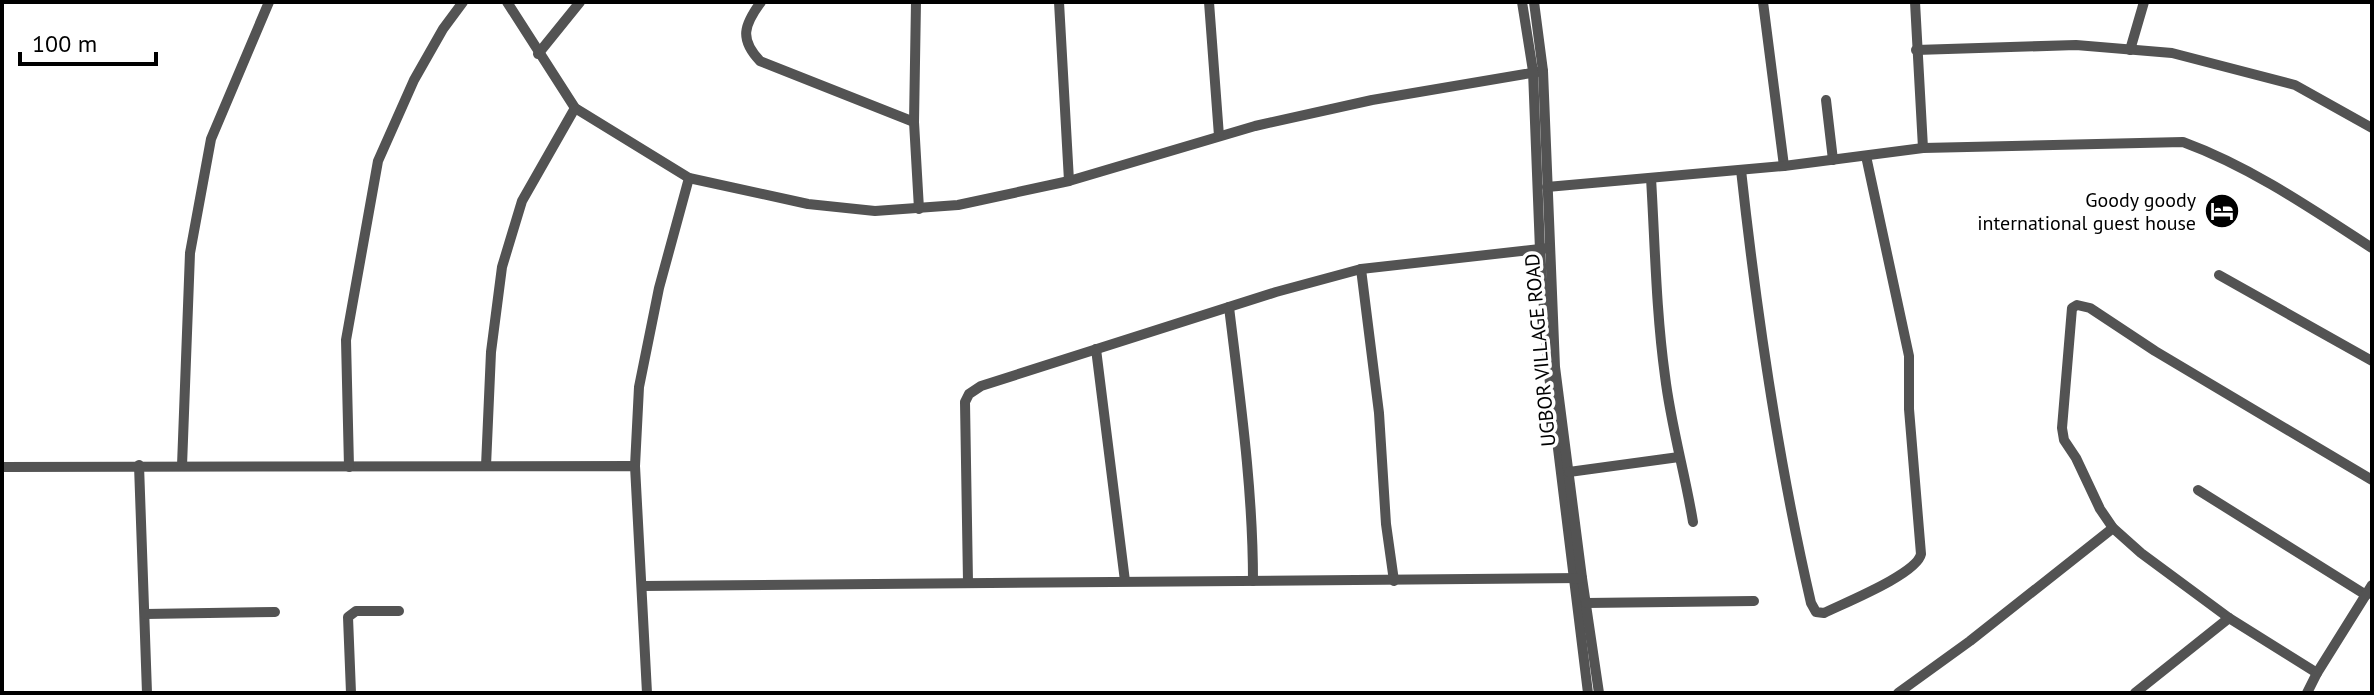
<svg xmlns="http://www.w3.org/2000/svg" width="2374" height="695" viewBox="0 0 2374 695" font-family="'PT Sans',sans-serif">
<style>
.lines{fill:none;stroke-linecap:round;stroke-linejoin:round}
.minor{stroke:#535353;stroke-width:10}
.labels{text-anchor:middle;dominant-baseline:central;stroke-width:7;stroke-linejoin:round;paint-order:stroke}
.poi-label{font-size:20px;fill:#000;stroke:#fff;text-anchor:end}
.street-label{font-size:20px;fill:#000;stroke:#fff}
</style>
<rect width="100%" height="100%" fill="#fff"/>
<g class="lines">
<g class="minor">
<polyline points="507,2 575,108 689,178 808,204 875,211 958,205 1069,181 1255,126 1372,100 1543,71"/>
<path d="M761 2C744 25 739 39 760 61L914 122"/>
<polyline points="916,2 914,122 919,209"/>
<polyline points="1059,2 1069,181"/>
<polyline points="1209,2 1219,136"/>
<polyline points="1522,2 1533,71 1540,250 1548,367 1588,693"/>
<polyline points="1534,2 1543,71 1555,367 1582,578 1599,693"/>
<polyline points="1763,2 1784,166"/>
<polyline points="1915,2 1923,148"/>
<polyline points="1916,50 2076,45 2172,53 2295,85 2372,128"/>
<polyline points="2130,50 2144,2"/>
<polyline points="538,54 580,2"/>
<polyline points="1826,100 1833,160"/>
<path d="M1741 170C1757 316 1778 461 1811 603L1816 612 1824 613C1844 603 1917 574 1921 554L1909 409V356L1866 156"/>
<path d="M1651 178C1655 244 1656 311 1665 376 1671 426 1685 473 1693 522"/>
<path d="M1547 187 1784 166 1923 148 2183 142C2251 167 2312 209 2372 248"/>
<polyline points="1361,269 1379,413 1386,524 1394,581"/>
<polyline points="2219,275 2372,361"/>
<path d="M1229 307C1240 398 1253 489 1253 581"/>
<polyline points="1096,349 1125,581"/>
<polyline points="139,465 147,693"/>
<polyline points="182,466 190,253 211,139 269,2"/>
<polyline points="486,466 491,352 502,267 522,201 575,108"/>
<polyline points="635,466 639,387 659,288 689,178"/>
<polyline points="2,467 635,466 647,693"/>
<polyline points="349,467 346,340 378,161 414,80 443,29 463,2"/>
<polyline points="1569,472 1679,457"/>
<polyline points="2198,490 2366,595"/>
<polyline points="968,582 965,402 969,394 981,386 1276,292 1361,269 1549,248"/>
<polyline points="642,586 1582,578"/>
<polyline points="1586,603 1754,601"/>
<polyline points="145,614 275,612"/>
<polyline points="2317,673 2229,618 2141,553 2113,528 2100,509 2076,458 2064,440 2062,428 2072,308 2077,305 2090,308 2155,351 2372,480"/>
<polyline points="351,693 348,617 356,611 399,611"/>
<polyline points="1898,693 1970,641 2113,528"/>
<polyline points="2135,693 2229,618"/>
<polyline points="2307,693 2317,673 2372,585"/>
</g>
</g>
<defs>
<g id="hotel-disc" transform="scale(1.8)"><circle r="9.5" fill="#000" stroke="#fff"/><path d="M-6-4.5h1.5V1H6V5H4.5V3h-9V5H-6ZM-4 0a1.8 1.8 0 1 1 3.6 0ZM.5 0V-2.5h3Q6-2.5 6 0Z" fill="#fff"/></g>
</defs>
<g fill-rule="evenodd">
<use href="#hotel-disc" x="2222" y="211"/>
</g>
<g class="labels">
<g class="poi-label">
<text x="2196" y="200">Goody goody<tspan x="2196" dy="23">international guest house</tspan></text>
</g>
<g class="street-label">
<text transform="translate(1540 350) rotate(-95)">UGBOR VILLAGE ROAD</text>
</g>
</g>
<rect width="2374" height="695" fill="none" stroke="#000000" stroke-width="8"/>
<path d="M20 52v12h136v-12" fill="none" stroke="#000000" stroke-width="4"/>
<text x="32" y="52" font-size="24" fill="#000000" stroke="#ffffff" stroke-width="6" paint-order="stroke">100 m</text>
</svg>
